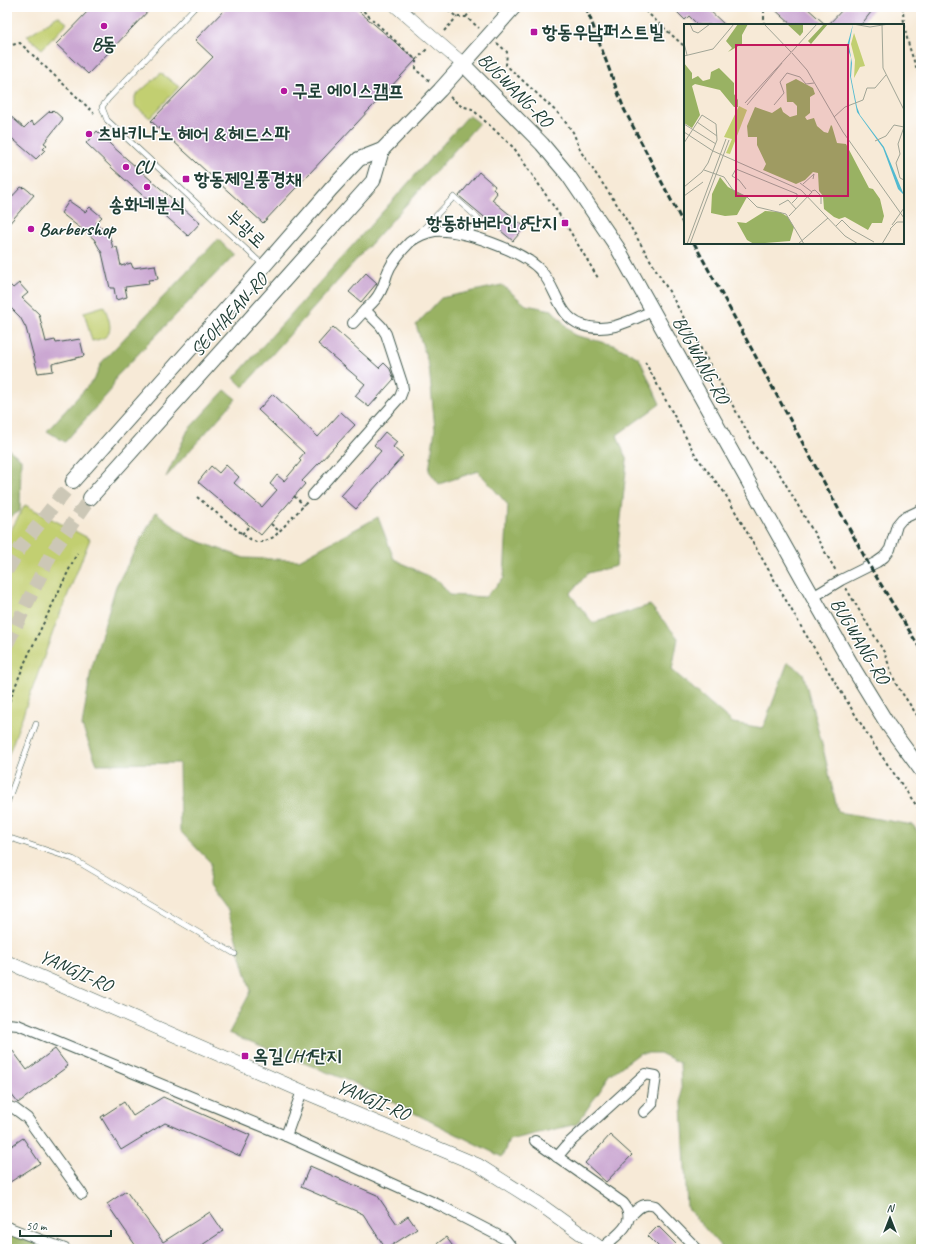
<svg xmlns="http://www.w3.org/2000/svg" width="928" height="1256" viewBox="0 0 928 1256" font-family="Caveat,'Poor Story',sans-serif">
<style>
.green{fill:#c2cf71;stroke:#708652}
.forest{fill:#99b263;stroke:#5c784c}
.building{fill:#cba7d2}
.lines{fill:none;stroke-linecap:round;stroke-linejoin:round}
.secondary-tunnel{stroke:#ccc7b6;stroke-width:14;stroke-dasharray:14 7;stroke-linecap:butt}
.service-casing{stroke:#3f574c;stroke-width:6}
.minor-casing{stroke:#3f574c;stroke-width:12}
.tertiary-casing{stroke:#3f574c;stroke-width:14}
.secondary-casing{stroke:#3f574c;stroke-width:16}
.path{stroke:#3f574c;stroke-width:2;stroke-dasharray:3 3;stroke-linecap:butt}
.service{stroke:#fff;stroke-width:5}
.minor{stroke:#fff;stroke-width:10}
.tertiary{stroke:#fff;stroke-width:13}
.secondary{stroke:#fff;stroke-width:14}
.rail{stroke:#1f3d34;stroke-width:3;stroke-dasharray:6 3;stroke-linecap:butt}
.poi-dot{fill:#b5179e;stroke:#fff;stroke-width:1.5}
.labels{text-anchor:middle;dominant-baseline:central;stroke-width:3;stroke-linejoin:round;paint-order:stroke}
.poi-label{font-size:19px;font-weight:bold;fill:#1f3d34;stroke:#fff;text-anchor:start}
.street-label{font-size:19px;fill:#1f3d34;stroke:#fff}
.inset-road{fill:none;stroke:#a1a596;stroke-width:1}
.view{fill:#c2185b;fill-opacity:0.15;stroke:#c2185b;stroke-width:2}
.inset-edge{fill:none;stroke:#1f3d34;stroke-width:2}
</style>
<rect width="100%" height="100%" fill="#fff"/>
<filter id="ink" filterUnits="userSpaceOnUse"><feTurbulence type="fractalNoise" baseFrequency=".025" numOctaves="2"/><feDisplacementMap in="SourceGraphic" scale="8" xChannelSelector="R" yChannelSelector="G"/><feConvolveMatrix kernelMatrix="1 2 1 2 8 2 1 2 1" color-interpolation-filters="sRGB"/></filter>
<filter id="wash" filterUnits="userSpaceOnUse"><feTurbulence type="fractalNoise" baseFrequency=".012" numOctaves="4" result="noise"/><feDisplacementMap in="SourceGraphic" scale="16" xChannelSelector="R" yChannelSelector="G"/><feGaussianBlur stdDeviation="0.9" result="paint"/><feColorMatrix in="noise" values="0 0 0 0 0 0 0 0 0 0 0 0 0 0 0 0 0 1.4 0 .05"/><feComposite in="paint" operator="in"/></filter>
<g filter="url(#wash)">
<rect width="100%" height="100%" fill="#f7ead7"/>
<g class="green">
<polygon points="58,16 67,23 42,49 27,36"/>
<polygon points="161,73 179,87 150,118 135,106 135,96"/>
<path d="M104 306C107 314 115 331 105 337 102 339 96 340 92 341L84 312Z"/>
<polygon points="25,505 90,539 54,629 7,759 7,537"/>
</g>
<g class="forest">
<polygon points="469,115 479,123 243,387 234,378"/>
<polygon points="218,239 234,255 116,377 111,390 65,442 47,431 95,378 101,363"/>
<polygon points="502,285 526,305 552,310 574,335 614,345 639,358 660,404 617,435 627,461 616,566 588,573 570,594 593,623 650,605 678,638 672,670 733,723 763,728 788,662 803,673 822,744 838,812 913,825 921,837 921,1249 723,1249 687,1208 680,1063 660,1053 640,1053 610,1075 577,1124 509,1140 502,1157 354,1083 229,1033 251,991 228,911 209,885 211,863 180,831 179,763 97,764 82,726 91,670 116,586 156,512 187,537 244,558 299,560 378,517 394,559 440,582 449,595 485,597 504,578 508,505 478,471 439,484 429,471 435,429 429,366 416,325 441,298"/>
<polygon points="225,390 236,399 166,477 188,430"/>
<polygon points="7,448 21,459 20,511 7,519"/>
<polygon points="7,1232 50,1249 7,1249"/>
</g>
<g id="blocks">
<g class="building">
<polygon points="92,7 152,7 88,74 56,44"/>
<polygon points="227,7 354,7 416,60 263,223 151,121 213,57 195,40"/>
<polygon points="672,7 706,7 725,25 698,25 689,16 685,20"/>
<polygon points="772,7 806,7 826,25 792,25"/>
<polygon points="845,7 875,7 861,25 828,25"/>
<polygon points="53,110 63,119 44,143 47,145 43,149 45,150 36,159 7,134 7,113 24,128 31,121 34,125 50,111 51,112"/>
<polygon points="97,131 111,145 200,223 188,236 113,169 86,143"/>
<polygon points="479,172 495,186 493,189 497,193 492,200 525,227 513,241 459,196"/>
<polygon points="21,187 23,188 24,187 34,195 7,226 7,202"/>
<polygon points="69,201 85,212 90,207 102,217 96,223 109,234 113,248 117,247 121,266 131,263 133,268 155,265 158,279 148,280 149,284 125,287 127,297 116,300 114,288 110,288 102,253 94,239 61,213"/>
<polygon points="366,273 377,283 361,302 349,292"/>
<polygon points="7,282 13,288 19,283 28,293 22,298 39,314 46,342 55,340 56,343 80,339 84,356 52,364 53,371 38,373 26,328 20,317 7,304"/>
<polygon points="333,327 379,368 384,363 390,369 394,379 369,407 355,396 365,384 318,344"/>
<polygon points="273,394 318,437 341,412 355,425 302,481 305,484 261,535 198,482 211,466 219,473 226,465 239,477 234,483 262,507 277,490 270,484 277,475 284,481 301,461 299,459 304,453 258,410"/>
<polygon points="385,432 397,442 393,447 403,456 356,509 341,496 381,451 374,445"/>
<polygon points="7,1043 27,1070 55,1049 68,1066 18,1103 7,1089"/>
<polygon points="163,1097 250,1135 240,1156 165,1123 121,1150 101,1117 124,1102 133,1116"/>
<polygon points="610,1135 632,1155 606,1182 585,1163"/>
<polygon points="23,1138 40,1163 7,1184 7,1149"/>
<polygon points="310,1166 377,1195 397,1224 408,1216 417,1229 386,1249 363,1214 301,1187"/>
<polygon points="126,1191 163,1242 210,1212 223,1231 196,1249 138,1249 107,1204"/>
<polygon points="658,1226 681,1249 661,1249 648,1236"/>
<polygon points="446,1237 455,1249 430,1249"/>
</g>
</g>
</g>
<g filter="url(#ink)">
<use href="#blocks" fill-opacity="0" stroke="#3f574c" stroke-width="1"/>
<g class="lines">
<g class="secondary-tunnel">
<polyline points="7,570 21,547 73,481"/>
<polyline points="7,644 51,554 90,498"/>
</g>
<g class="service-casing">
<g id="service">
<polyline points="195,7 108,99 102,107 107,120 264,266"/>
<polyline points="418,234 454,197 479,219 468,235"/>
<polyline points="7,803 36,724"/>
<polyline points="7,837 73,859 235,954"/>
</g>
</g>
<g class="minor-casing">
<g id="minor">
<polyline points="353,323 365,310"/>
<path d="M313 495 400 397 403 389 402 383 386 334 381 326 365 310C370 305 376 300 379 294 383 288 385 281 387 274 391 263 402 250 410 242 416 237 427 232 435 231 461 229 524 251 541 271 557 288 558 317 582 325 607 334 630 321 652 311"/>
<polyline points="813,597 841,580 877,562 884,557 890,549 897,525 902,519 921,510"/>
<polyline points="7,1024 18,1025 286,1136 441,1206 505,1239 513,1249"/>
<polyline points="7,1106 15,1109 27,1118 82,1194"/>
<polyline points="286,1136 302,1091"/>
<path d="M535 1141 623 1203C640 1223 615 1236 601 1249"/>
<polyline points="557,1157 569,1143 645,1074 656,1076 652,1104 644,1112"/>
<path d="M630 1216C639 1208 642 1202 655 1206L697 1249"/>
<polyline points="7,1227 65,1249"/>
</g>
</g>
<g class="tertiary-casing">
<g id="tertiary">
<polyline points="397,7 463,64"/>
<polyline points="7,962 302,1091 478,1165 538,1203 602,1249"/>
</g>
</g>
<g class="secondary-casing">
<g id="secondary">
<polyline points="463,64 542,144 568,175 617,247 813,597 855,671 888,725 921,770"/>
<polyline points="73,481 264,266 331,189 359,159 382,150 440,90 514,7"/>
<polyline points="90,498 373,181 382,150"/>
</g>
</g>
<g class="path">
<polyline points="359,7 416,60 416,70 431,82"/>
<polyline points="443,7 457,17 466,17 479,28"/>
<polyline points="641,7 685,47"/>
<path d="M903 7C903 33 912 56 921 80"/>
<polyline points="466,17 474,7"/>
<polyline points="764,25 764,7"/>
<polyline points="444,31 457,17"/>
<polyline points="497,43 507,52 506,65 560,115 573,132 581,152 618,206 670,293 757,449 778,471 836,571"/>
<polyline points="7,46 20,43 94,113"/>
<polyline points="416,60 427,49"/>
<polyline points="450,97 461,106 472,109 514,148 565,223 598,278"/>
<polyline points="645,362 696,456 724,492 803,630 874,745 921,812"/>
<polyline points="294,496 304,505"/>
<polyline points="197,497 246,537 256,542 263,542 274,537 307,502"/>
<polyline points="271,524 279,531"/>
<polyline points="242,534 250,525"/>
<polyline points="846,588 884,652 896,684 921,721"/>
<polyline points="7,691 12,693"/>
<polyline points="7,707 25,662 77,553"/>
</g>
<use href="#service" class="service"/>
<use href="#minor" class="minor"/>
<use href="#tertiary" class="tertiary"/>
<use href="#secondary" class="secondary"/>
<g class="rail">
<polyline points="586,7 624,109 685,227"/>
<polyline points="694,243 869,565 921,650"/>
</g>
</g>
</g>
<g class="poi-dot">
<circle cx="104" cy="26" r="4"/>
<rect x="530" y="28" width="8" height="8" rx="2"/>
<circle cx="284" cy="91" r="4"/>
<circle cx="89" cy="134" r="4"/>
<circle cx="126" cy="167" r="4"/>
<rect x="182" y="175" width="8" height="8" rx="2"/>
<circle cx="147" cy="187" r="4"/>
<rect x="561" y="219" width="8" height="8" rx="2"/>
<circle cx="31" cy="229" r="4"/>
<rect x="241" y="1052" width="8" height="8" rx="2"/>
</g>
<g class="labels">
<g class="poi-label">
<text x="542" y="32">항동우남퍼스트빌</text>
<text x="104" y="44" text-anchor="middle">B동</text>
<text x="292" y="91">구로 에이스캠프</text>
<text x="97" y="134">츠바키나노 헤어 &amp; 헤드스파</text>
<text x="134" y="167">CU</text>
<text x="194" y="179">항동제일풍경채</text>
<text x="147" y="205" text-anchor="middle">송화네분식</text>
<text x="557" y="223" text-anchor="end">항동하버라인8단지</text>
<text x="39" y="229">Barbershop</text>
<text x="253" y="1056">옥길LH1단지</text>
</g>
<g class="street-label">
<text transform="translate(515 90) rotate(45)">BUGWANG-RO</text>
<text transform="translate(246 229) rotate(43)">부광로</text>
<text transform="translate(229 315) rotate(-48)">SEOHAEAN-RO</text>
<text transform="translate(701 360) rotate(61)">BUGWANG-RO</text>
<text transform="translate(860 641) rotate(59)">BUGWANG-RO</text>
<text transform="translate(76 971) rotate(24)">YANGJI-RO</text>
<text transform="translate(373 1100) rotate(23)">YANGJI-RO</text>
</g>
</g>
<g transform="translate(684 24)">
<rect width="220" height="220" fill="#f7ead7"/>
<path d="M170 9 181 42 176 43 170 54 171 36 167 20ZM55 82 63 86 46 130 42 129 48 115 40 113Z" fill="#c2cf71"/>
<path d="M54 0H64L58 11V20L44 28 48 24 42 17ZM103 0H119V8L116 12ZM140 0H144L127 20 124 17ZM0 39 8 49V55L14 52 19 57 26 55 27 48 35 44 50 59V70L54 76V83H50L36 66 11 60 8 62 16 91 8 104 0 99ZM112 55 129 64 131 70 126 73V89L121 93 123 96 130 94 133 102 140 108 144 109 147 101 148 102 153 119 162 120 185 164 189 165 196 175 200 192 198 199H188L184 206 161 193 155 195 150 193 140 185 139 172 135 167 134 149 129 148 121 156 112 160 79 146 82 140 73 121V113H64L63 102 71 83 88 89 97 83 99 88 106 93 113 91V82L109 78H103L102 60ZM36 153 44 163 63 173 53 191 41 192 27 189 28 170ZM81 187 96 188 104 193 110 203 106 217 70 220 63 216 53 198 62 199Z" fill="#99b263"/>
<path d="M169 0 165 22 168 39 167 53 173 83 176 91 200 123 220 171 214 165 199 124 173 88 166 52 167 34 163 22Z" fill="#52bad0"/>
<path class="inset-road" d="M6 0 9 7 14 9 26 0M80 0 107 28M169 0 186 3 205 0M198 0 199 44 220 86M0 19 3 31M108 29 123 46 159 108 220 194M0 32 29 25 50 0M61 79 133 0M63 81 98 39M90 81 100 69 96 58 103 49 116 53 122 60 130 59M150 93 161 83 179 76 183 64H191L202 51M13 98 33 112M0 100 32 120M220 103 214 120 216 130 212 139 216 154 220 156M0 108 29 127 117 166 161 212 174 220M191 117 202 112 210 101 220 103M0 119 18 91 32 100 33 116 24 139 18 148 0 163M20 146 40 153 49 166 63 173 73 183 102 190 120 220M119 160 130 150 129 155M62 165 55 156 48 152 52 145 113 170V174L108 179M128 167 131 166 137 172V180M0 172 19 158M95 181 104 176 112 185M105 192 128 168 116 159M208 201 220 184M152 202 158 196 167 205 190 218M206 205 213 198H220M3 220 42 115M6 220 45 116M114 220 144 194M198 220 207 205"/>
<path class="view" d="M52 21H164V172H52Z"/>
<rect width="220" height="220" class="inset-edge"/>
</g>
<rect width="928" height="1256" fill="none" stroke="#fff" stroke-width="24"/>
<g transform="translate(890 1218)" stroke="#ffffff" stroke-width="3" paint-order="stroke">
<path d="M0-3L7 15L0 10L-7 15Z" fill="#1f3d34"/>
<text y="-6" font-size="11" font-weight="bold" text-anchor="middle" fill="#1f3d34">N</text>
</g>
<path d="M20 1230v6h91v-6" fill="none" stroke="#1f3d34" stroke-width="2"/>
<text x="26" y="1230" font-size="12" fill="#1f3d34" stroke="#ffffff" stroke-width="3" paint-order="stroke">50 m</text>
</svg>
